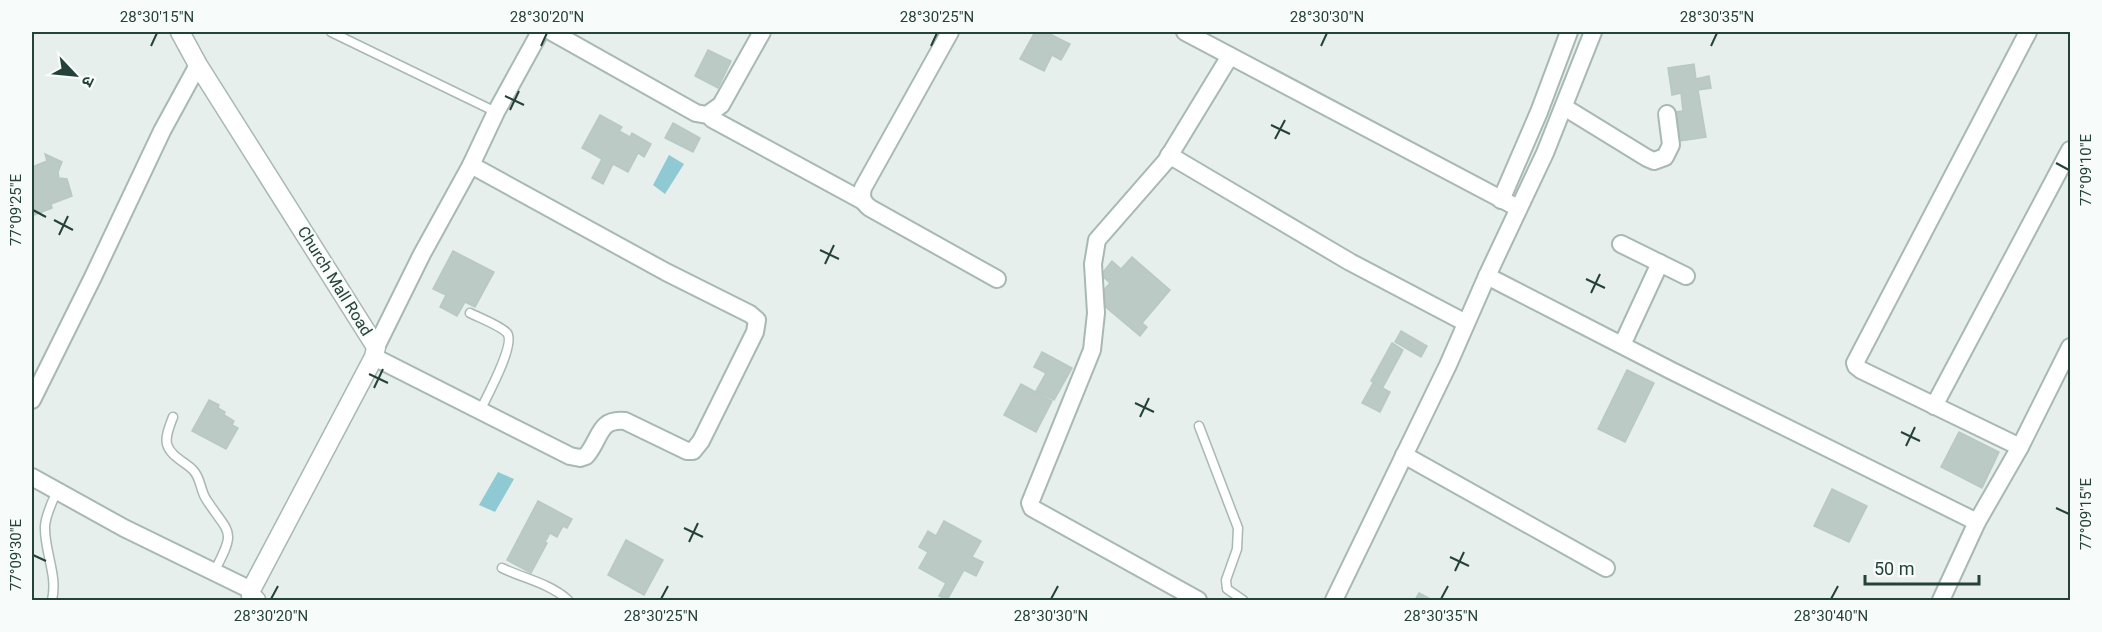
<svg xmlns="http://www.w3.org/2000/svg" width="2102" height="632" viewBox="0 0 2102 632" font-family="Roboto,'Noto Sans Devanagari',sans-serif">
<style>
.water{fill:#8ec9d4}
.building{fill:#bbcac4;stroke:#b8c9c2;stroke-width:1.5}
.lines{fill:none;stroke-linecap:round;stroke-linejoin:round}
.service-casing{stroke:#a8b8b2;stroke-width:11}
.minor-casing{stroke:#a8b8b2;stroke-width:20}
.tertiary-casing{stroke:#a8b8b2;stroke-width:21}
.service{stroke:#fff;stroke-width:8}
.minor{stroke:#fff;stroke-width:16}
.tertiary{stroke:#fff;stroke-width:18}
.ticks{fill:none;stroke:#24423a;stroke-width:2}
.labels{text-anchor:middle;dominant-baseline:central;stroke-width:4.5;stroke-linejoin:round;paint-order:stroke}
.street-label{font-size:16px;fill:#24423a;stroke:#f7fbf9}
.neatline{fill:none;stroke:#24423a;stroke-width:2}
.ticks-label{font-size:15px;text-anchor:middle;fill:#24423a}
</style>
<rect width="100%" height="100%" fill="#e6efeb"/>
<g class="water">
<polygon points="669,155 684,164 665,194 653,185"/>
<polygon points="498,472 514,479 495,512 479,505"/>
</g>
<g class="building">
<polygon points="1035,32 1046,32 1070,44 1061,60 1052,55 1044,71 1020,59"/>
<polygon points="708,50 731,61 718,88 695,76"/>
<polygon points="1694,64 1696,79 1709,76 1711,88 1698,90 1706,137 1680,141 1675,112 1683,111 1681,93 1672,95 1668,68"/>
<polygon points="600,115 622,127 619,131 630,137 632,133 651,144 644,157 638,153 628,172 613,164 603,184 592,178 602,159 582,148"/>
<polygon points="673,123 700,138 693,152 665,138"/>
<polygon points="45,154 62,162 58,172 59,178 67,179 72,196 51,204 52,208 32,216 32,167 47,161"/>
<polygon points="453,251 494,272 475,307 465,302 457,316 440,307 446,295 433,289"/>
<polygon points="1132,257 1170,290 1142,323 1147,327 1140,336 1096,299 1110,283 1101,275 1112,261 1121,269"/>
<polygon points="1401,331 1427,346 1421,357 1395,342"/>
<polygon points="1392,343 1403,350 1383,387 1371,381"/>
<polygon points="1042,352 1072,368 1054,400 1036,391 1046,373 1034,367"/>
<polygon points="1627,370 1654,383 1625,442 1598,429"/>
<polygon points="1373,383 1390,392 1380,412 1362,403"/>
<polygon points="1021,384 1052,401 1036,432 1004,415"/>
<polygon points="209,400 219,405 218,408 225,412 224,415 234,421 232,425 238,428 226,449 192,431"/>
<polygon points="1959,432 1999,452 1982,488 1941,467"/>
<polygon points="1832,489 1867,506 1849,542 1814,526"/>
<polygon points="538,501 572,519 567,528 563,526 557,537 550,533 545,542 547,543 531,573 507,560"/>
<polygon points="944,521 981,541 972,557 983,562 976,576 964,570 947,600 939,596 946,583 919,568 928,552 919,547 928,531 936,536"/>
<polygon points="626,540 663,560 644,595 608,575"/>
<polygon points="1419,593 1432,600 1415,600"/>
</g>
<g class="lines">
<g class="service-casing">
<g id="service">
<polyline points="331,32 496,112"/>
<path d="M470 313C480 318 501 326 507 333 516 344 486 398 480 411"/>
<path d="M173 417C170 425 165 436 167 444 170 456 185 462 193 470 201 478 200 490 206 499 230 536 237 528 214 572"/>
<polyline points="1199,426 1238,528 1237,549 1226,580 1227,589 1243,600"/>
<path d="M502 568C525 579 549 583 568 600"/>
<path d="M52 600C58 575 44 551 45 526 46 514 52 502 57 491"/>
</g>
</g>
<g class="minor-casing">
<g id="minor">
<polyline points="552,32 696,113 707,115 721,105 762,32"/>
<path d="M950 32 863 188C861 197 862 202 870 208L997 279"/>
<polyline points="1185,32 1518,208"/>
<polyline points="1564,107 1647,158 1654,161 1665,157 1671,145 1667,114"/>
<polyline points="712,119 863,201"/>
<polyline points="1169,155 1350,262 1466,323"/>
<polyline points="1501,200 1539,112 1569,32"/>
<polyline points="1621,244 1686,276"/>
<polyline points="1487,276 1672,371 1977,522"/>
<polyline points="1622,345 1660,263"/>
<polyline points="376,347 422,254 471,165 496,112 540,32"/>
<path d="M374 357 570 456 580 458 586 456C601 439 598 418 625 421L687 451H693L701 441 755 332 757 320 750 314 666 272 471 165"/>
<polyline points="32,400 93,277 162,131 198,65"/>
<polyline points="1934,406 2070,150"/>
<polyline points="2020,447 1861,370 1856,366 1855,363 2028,32"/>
<polyline points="1404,455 1606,568"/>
<polyline points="32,477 124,528 251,590"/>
<polyline points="1198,600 1032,508 1030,503 1092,350 1096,313 1093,264 1097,240 1166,161 1230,56"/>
<polyline points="1334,600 1448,365 1487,276 1545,153 1593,32"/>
<polyline points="1941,600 1977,522 2020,447 2070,347"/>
</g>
</g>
<g class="tertiary-casing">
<polyline id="tertiary" points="180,32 198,65 376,347 374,357 251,590 251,596 256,600"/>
</g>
<use href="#service" class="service"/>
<use href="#minor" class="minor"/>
<use href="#tertiary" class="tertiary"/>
</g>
<path class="ticks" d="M151 46 157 33M541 46 547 33M931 46 937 33M1321 46 1327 33M1711 46 1717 33M505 96 524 105M510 110 519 91M1271 125 1290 134M1275 139 1285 120M2056 163 2069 170M33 210 46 217M54 220 73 230M59 235 68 216M820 250 839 259M825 264 834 245M1586 279 1605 288M1591 293 1600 274M369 374 388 383M374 388 383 369M1135 403 1154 412M1140 417 1149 398M1901 432 1920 441M1906 446 1915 427M2056 508 2069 514M684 528 703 537M689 542 698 523M33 555 46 561M1450 557 1469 566M1455 571 1464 552M271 599 278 586M661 599 668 586M1051 599 1058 586M1441 599 1448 586M1831 599 1838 586"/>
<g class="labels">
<g class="street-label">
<text transform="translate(335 281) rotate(58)">Church Mall Road</text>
</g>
</g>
<rect width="2102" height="632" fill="none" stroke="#f7fbf9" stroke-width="66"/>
<g transform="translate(75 75) rotate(116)" stroke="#f7fbf9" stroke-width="4.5" paint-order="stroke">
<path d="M0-4.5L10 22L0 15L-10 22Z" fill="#24423a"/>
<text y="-9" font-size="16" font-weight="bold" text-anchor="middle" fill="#24423a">उ</text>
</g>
<path d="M1865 575v9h114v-9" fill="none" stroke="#24423a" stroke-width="3"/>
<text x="1874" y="575" font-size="18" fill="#24423a" stroke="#f7fbf9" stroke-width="4.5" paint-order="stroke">50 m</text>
<rect x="33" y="33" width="2036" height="566" class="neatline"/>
<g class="ticks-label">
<text x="157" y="22">28°30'15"N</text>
<text x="547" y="22">28°30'20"N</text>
<text x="937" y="22">28°30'25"N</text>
<text x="1327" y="22">28°30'30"N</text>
<text x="1717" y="22">28°30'35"N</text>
<text transform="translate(2086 170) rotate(-90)" y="5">77°09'10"E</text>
<text transform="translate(16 210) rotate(-90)" y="5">77°09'25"E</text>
<text transform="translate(2086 514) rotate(-90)" y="5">77°09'15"E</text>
<text transform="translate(16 555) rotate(-90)" y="5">77°09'30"E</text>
<text x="271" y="621">28°30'20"N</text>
<text x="661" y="621">28°30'25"N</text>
<text x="1051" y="621">28°30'30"N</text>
<text x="1441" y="621">28°30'35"N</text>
<text x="1831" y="621">28°30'40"N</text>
</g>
</svg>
